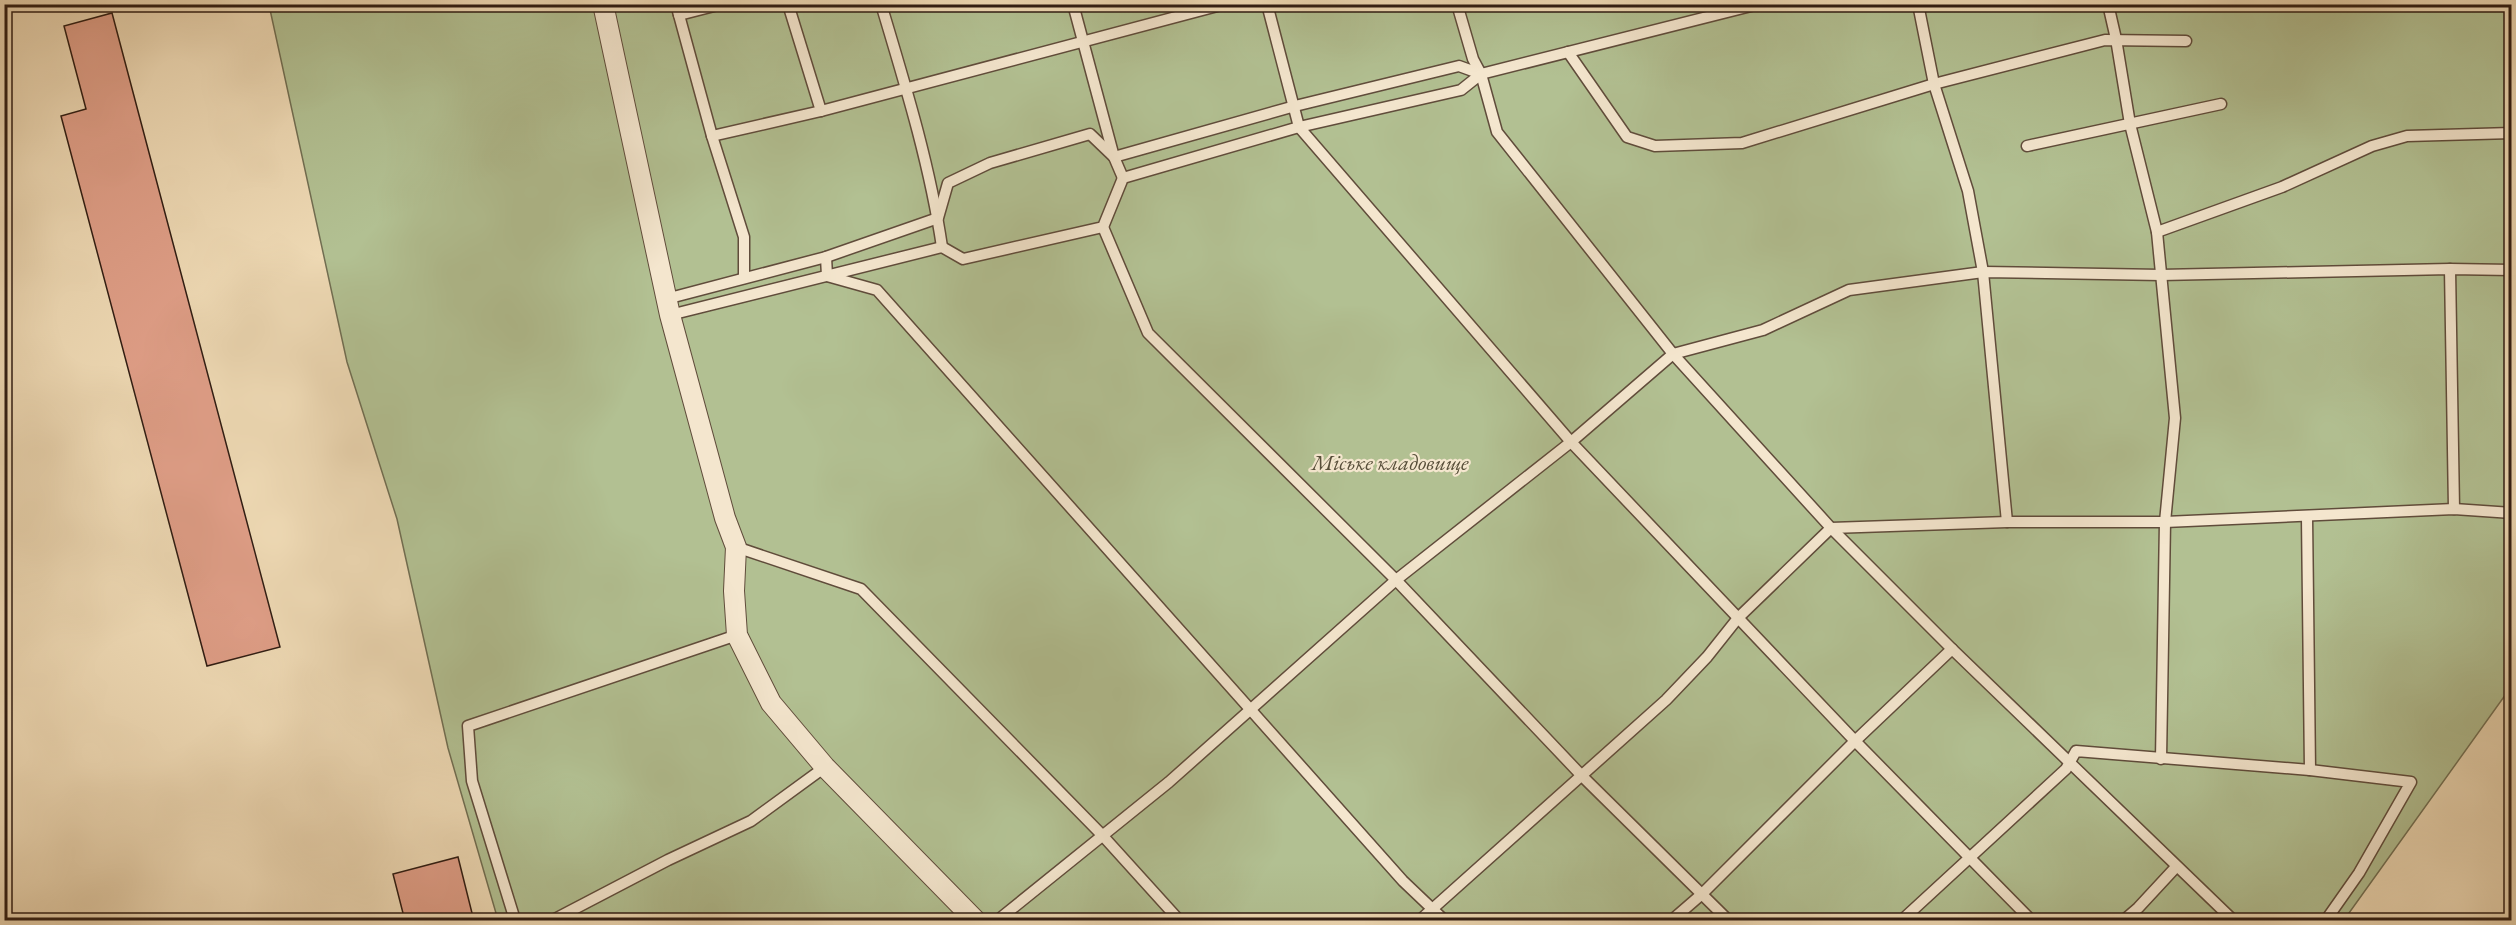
<svg xmlns="http://www.w3.org/2000/svg" width="2516" height="925" viewBox="0 0 2516 925" font-family="'EB Garamond',serif">
<style>
.green{fill:#b2c092;stroke:#716e52;stroke-width:1.5}
.building{fill:#df9e87;stroke:#301d13;stroke-width:1.5}
.lines{fill:none;stroke-linecap:round;stroke-linejoin:round}
.service-casing{stroke:#604c3b;stroke-width:13}
.minor-casing{stroke:#604c3b;stroke-width:22}
.service{stroke:#f4e6ce;stroke-width:10}
.minor{stroke:#f4e6ce;stroke-width:20}
.labels{text-anchor:middle;dominant-baseline:central;stroke-width:4.5;stroke-linejoin:round;paint-order:stroke}
.park-label{font-size:22px;font-style:italic;fill:#574e39;stroke:#f4e6ce}
</style>
<rect width="100%" height="100%" fill="#eed9b4"/>
<filter id="stains"><feTurbulence type="fractalNoise" baseFrequency=".00333" numOctaves="4"/><feColorMatrix values="0 0 0 0 .2 0 0 0 0 .09 0 0 0 0 .02 0 0 0 .5 -.17"/></filter>
<radialGradient id="worn" r=".72"><stop offset=".6" stop-color="#630" stop-opacity="0"/><stop offset="1" stop-color="#630" stop-opacity=".3"/></radialGradient>
<polygon class="green" points="269,5 2511,5 2511,687 2344,920 498,920 448,748 397,519 347,362"/>
<g class="building">
<polygon points="112,13 280,647 207,666 61,116 86,109 64,26"/>
<polygon points="458,857 474,921 405,921 393,874"/>
</g>
<g class="lines">
<g class="service-casing">
<g id="service">
<polyline points="676,4 712,136 744,237 744,278"/>
<polyline points="788,4 821,111"/>
<path d="M881 4C905 84 930 165 942 247"/>
<polyline points="1073,4 1114,157 1123,178"/>
<polyline points="1267,4 1299,127 1571,442 1855,741 2031,920"/>
<polyline points="1457,4 1473,59 1481,74 1497,132 1673,354 1831,528 1952,649 2233,920"/>
<polyline points="1918,4 1934,84 1968,191 1983,272 2007,522"/>
<polyline points="2108,4 2116,39 2130,124 2157,232 2175,418 2165,522 2161,759"/>
<polyline points="679,15 722,4"/>
<polyline points="1568,52 1627,137 1655,146 1742,143 1934,84 2105,40 2186,41"/>
<polyline points="712,136 821,111 1225,4"/>
<polyline points="2027,146 2221,104"/>
<polyline points="1103,227 1148,333 1396,580 1582,776 1728,920"/>
<polyline points="2157,232 2282,187 2372,146 2407,136 2512,133"/>
<polyline points="826,257 827,276 877,290 1403,881 1444,920"/>
<polyline points="2450,269 2454,509"/>
<polyline points="666,299 826,257 938,218 948,183 990,163 1090,134 1114,157 1295,106 1459,66 1481,74"/>
<polyline points="670,315 942,247 963,259 1103,227 1123,178 1299,127 1461,90 1481,74 1759,4"/>
<polyline points="2307,517 2310,770"/>
<polyline points="736,547 861,589 1103,836 1179,920"/>
<polyline points="515,920 472,781 468,726 737,635"/>
<polyline points="553,920 668,860 751,821 825,767"/>
<polyline points="998,920 1169,782 1396,580 1571,442 1673,354 1763,330 1849,290 1983,272 2161,275 2450,269 2512,270"/>
<polyline points="1420,920 1666,700 1707,657 1738,618 1831,528 2007,522 2165,522 2454,509 2512,513"/>
<polyline points="1672,920 1702,894 1855,741 1952,649"/>
<polyline points="1902,920 2066,769 2076,751 2310,770 2411,782 2359,873 2326,920"/>
<polyline points="2124,920 2138,908 2176,867"/>
</g>
</g>
<g class="minor-casing">
<polyline id="minor" points="603,4 670,315 725,518 736,547 734,591 737,635 771,703 825,767 975,920"/>
</g>
<use href="#service" class="service"/>
<use href="#minor" class="minor"/>
</g>
<g class="labels">
<g class="park-label">
<text x="1390" y="462">Міське кладовище</text>
</g>
</g>
<rect width="2516" height="925" fill="none" stroke="#eed9b4" stroke-width="24"/>
<rect x="6" y="6" width="2504" height="913" fill="none" stroke="#301d13" stroke-width="3"/>
<rect x="12" y="12" width="2492" height="901" fill="none" stroke="#301d13" stroke-width="1.5"/>
<rect width="100%" height="100%" filter="url(#stains)"/>
<rect width="100%" height="100%" fill="url(#worn)"/>
</svg>
